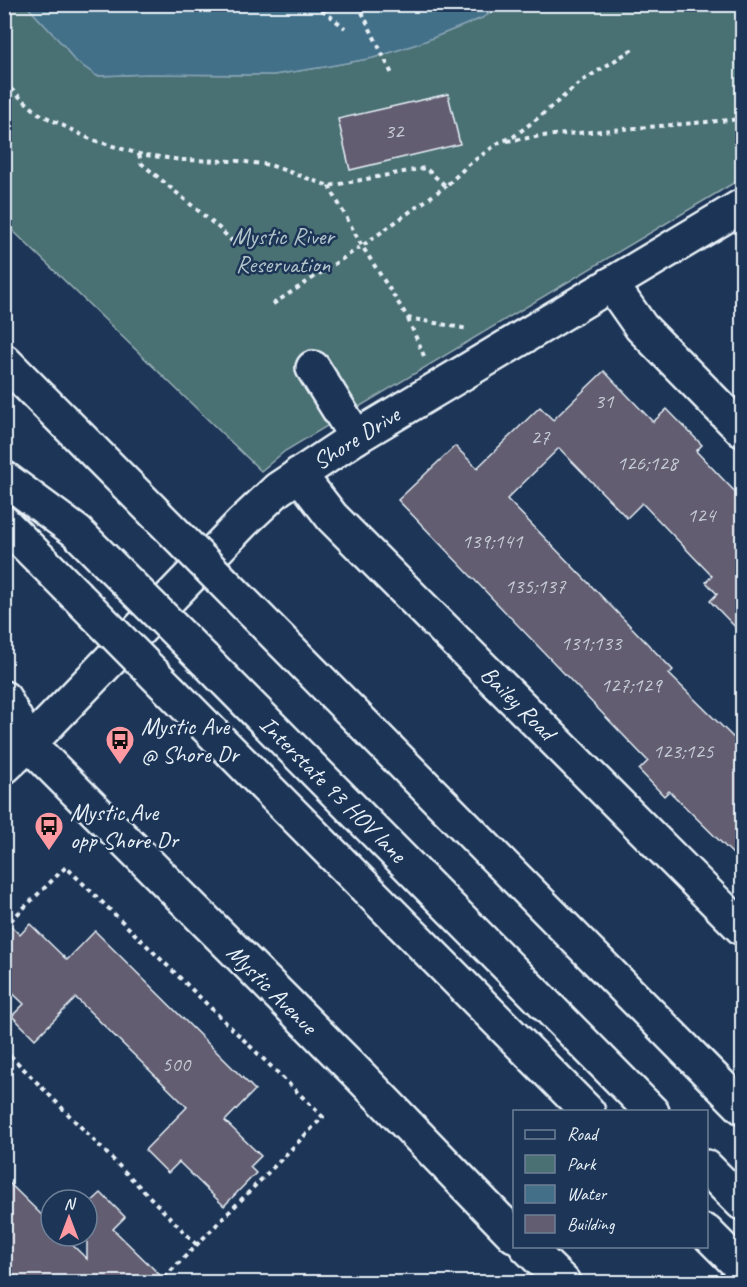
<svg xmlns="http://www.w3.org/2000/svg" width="747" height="1287" viewBox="0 0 747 1287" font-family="Caveat,sans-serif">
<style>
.green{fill:#4a7073;stroke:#99b0b6;stroke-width:1.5}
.water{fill:#436f88;stroke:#85a3b5;stroke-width:1.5}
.building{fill:#625d71;stroke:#e8f1f8;stroke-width:1.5}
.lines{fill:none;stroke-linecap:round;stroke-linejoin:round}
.minor-casing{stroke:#e8f1f8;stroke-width:38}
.major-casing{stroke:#e8f1f8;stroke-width:38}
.highway-casing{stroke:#e8f1f8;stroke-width:38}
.path{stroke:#e8f1f8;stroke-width:4;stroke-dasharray:4.5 4.5;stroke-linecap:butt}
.minor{stroke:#1d3557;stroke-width:33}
.major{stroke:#1d3557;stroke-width:33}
.highway{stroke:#1d3557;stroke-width:33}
.highway-bridge-casing{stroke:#e8f1f8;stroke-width:38;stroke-linecap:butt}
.highway-bridge{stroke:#1d3557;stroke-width:33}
.labels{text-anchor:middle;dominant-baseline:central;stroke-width:5;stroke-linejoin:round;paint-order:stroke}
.number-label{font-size:21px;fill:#c6ccd6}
.park-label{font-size:24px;fill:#b1c4c9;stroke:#1d3557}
.street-label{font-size:24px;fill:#e8f1f8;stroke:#1d3557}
.poi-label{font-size:24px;fill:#e8f1f8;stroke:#1d3557;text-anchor:start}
</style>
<rect width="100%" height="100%" fill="#1d3557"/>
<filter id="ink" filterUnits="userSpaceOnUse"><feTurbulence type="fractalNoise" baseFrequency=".0167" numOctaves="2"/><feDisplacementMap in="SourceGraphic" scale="12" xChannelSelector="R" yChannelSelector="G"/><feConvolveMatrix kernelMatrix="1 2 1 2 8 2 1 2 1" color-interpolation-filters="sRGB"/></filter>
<g filter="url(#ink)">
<polygon class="green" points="4,5 26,5 66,48 73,59 97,76 147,74 273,75 324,67 373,58 420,43 482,18 504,5 742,5 742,178 285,451 261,471 5,223"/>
<polygon class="water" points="26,5 504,5 482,18 420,43 373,58 324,67 273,75 147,74 97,76 73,59 66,48"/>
<g class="building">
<polygon points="448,94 460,144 350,170 338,119"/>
<polygon points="604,371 653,422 667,409 702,445 696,451 742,499 742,634 710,601 717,594 706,582 712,576 642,503 627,518 559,448 507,499 673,670 669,674 742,746 742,863 669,791 664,796 639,770 648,761 398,500 455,446 477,468 540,407 553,420"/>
<polygon points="4,919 20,935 30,924 67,960 95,931 255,1090 225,1121 261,1156 250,1167 256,1173 224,1206 179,1162 168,1173 145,1150 187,1107 76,998 35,1039 12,1016 24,1004 4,985"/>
<polygon points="4,1178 51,1224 51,1236 63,1236 87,1259 87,1203 89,1204 101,1193 125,1217 113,1229 167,1282 21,1282 4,1266"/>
</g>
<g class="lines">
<g class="minor-casing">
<g id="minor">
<polyline points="611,284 641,327 742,430"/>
<polyline points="313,368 356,437"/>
<polyline points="299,474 332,517 742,928"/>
<polyline points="4,767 29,744 242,523 278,489 356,437 742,206"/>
</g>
</g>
<g class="major-casing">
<g id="major">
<polyline points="4,698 29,744 362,1078 514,1235"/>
<polyline points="526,1246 563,1282"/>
</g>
</g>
<g class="highway-casing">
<g id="highway">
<polyline points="4,361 157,515"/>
<polyline points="4,478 77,532 108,563"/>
<polyline points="4,523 76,595"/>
<polyline points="252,611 742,1107"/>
<polyline points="204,659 652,1112"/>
<polyline points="171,691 588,1112"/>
<polyline points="706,1167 742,1203"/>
<polyline points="706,1232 742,1268"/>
</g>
</g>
<g class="path">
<polyline points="315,4 345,28"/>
<polyline points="358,4 392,74"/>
<polyline points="4,83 38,113 90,139 139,154 181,160 238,161 270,165 329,186 425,168 446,186 468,165 500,142 513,137 538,118 582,81 633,49"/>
<polyline points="507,141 542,136 742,119"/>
<polyline points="139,154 141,163 219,228 236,245"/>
<polyline points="329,186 362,246 408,318 468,329"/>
<polyline points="273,304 362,246 446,186"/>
<polyline points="408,319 424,356"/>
<polyline points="4,927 66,867 323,1117 160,1282"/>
<polyline points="4,1049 197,1245"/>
</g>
<use href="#minor" class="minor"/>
<use href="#major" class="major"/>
<use href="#highway" class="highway"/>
<g class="highway-bridge-casing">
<g id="highway-bridge">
<polyline points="157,515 252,611"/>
<polyline points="108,563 204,659"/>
<polyline points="76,595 171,691"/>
</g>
</g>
<use href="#highway-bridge" class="highway-bridge"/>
</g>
</g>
<defs>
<g id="bus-pin" transform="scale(1.5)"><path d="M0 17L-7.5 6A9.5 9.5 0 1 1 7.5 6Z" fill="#ff9aa2" stroke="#1d3557"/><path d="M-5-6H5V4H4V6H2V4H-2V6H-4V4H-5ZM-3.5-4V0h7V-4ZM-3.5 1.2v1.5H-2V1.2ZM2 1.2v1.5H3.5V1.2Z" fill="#111"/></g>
</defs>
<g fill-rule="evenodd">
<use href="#bus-pin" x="120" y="740"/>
<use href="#bus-pin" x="49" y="826"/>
</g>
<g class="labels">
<g class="number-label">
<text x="394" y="131">32</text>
<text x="604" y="401">31</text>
<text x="540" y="437">27</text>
<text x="647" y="463">126;128</text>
<text x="701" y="515">124</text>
<text x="492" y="541">139;141</text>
<text x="535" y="586">135;137</text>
<text x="591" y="643">131;133</text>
<text x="631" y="685">127;129</text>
<text x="683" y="751">123;125</text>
<text x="176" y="1064">500</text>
</g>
<g class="park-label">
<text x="283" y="236">Mystic River<tspan x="283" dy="28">Reservation</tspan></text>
</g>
<g class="street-label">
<text transform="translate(356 438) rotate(-32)">Shore Drive</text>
<text transform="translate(518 703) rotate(45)">Bailey Road</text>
<text transform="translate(333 789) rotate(45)">Interstate 93 HOV lane</text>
<text transform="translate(272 989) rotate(45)">Mystic Avenue</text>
</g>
<g class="poi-label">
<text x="141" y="726">Mystic Ave<tspan x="141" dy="28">@ Shore Dr</tspan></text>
<text x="70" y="812">Mystic Ave<tspan x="70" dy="28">opp Shore Dr</tspan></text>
</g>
</g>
<rect width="747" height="1287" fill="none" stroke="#1d3557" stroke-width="24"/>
<rect x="12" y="12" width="723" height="1263" fill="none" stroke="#e8f1f8" stroke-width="2" filter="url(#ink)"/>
<rect x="513" y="1110" width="195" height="138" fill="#1d3557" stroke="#6e8097" stroke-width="1.5"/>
<rect x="525" y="1130" width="30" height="9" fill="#1d3557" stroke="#6e8097" stroke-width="1.5"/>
<text x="567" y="1140" font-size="18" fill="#e8f1f8">Road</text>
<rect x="525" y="1155" width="30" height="18" fill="#4a7073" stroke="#6e8097" stroke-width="1.5"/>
<text x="567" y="1170" font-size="18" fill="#e8f1f8">Park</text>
<rect x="525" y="1185" width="30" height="18" fill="#436f88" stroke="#6e8097" stroke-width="1.5"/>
<text x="567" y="1200" font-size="18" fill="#e8f1f8">Water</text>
<rect x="525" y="1215" width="30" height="18" fill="#625d71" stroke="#6e8097" stroke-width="1.5"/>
<text x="567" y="1230" font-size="18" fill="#e8f1f8">Building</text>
<g transform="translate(69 1218)"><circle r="28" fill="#1d3557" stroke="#6e8097" stroke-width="1.5"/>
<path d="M0-4.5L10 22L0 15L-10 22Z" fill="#ff9aa2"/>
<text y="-9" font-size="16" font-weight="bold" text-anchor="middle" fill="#e8f1f8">N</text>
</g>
</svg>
